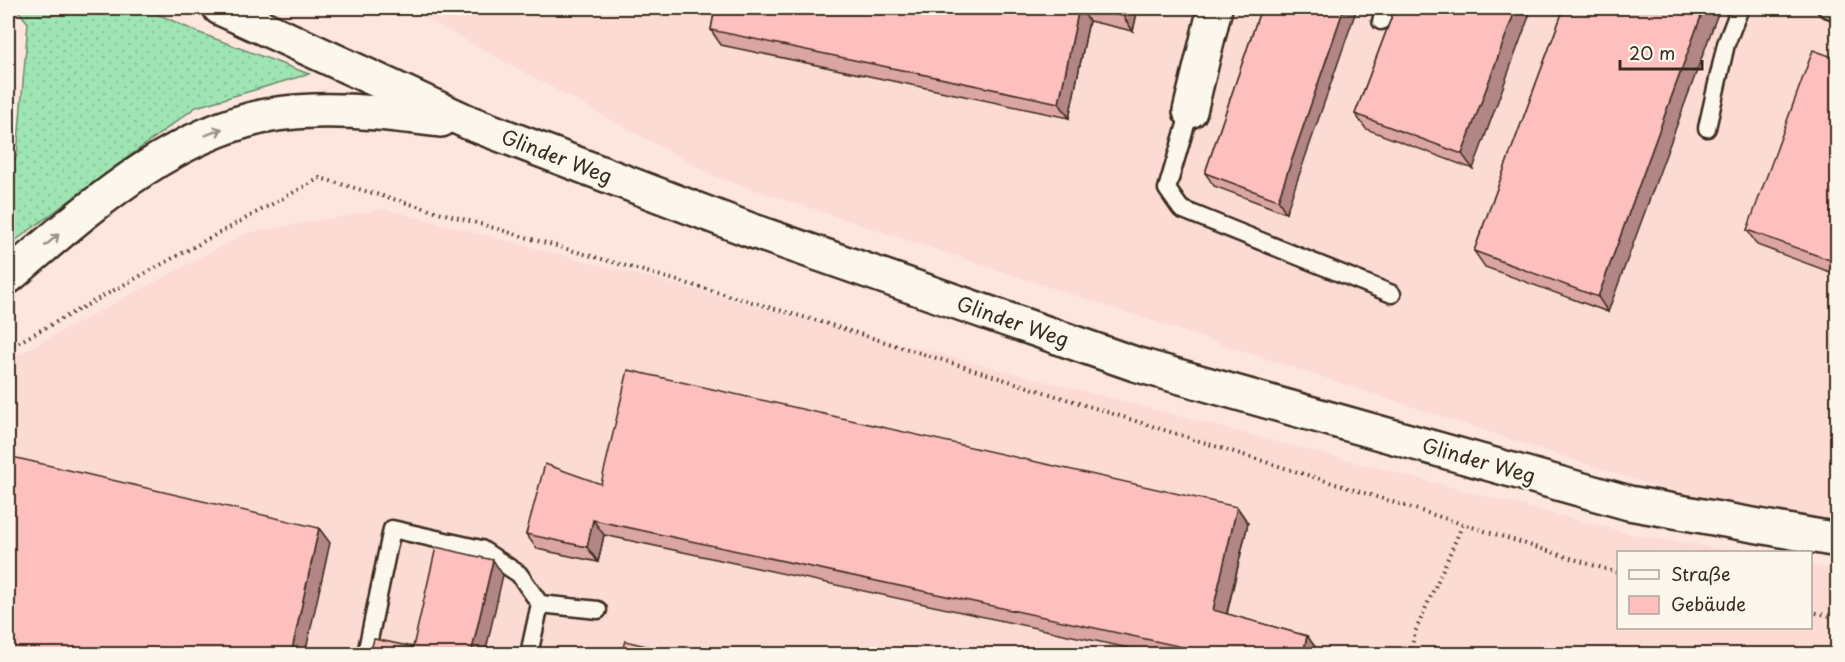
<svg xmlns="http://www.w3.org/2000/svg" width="1845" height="662" viewBox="0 0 1845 662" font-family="'Playpen Sans',sans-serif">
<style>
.built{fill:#fcdbd4}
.grass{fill:url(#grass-dots);stroke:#6c8868;stroke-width:1.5}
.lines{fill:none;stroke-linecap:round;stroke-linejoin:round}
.service-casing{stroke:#3b2a1e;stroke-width:21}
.minor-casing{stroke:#3b2a1e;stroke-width:38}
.secondary-casing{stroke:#3b2a1e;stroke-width:38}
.path{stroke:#3b2a1e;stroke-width:4;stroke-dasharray:1.5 4.5;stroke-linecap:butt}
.service{stroke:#fbf7ec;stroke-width:16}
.minor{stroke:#fbf7ec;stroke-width:33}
.secondary{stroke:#fbf7ec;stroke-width:33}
.wall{fill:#daa5a3;stroke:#3b2a1e;stroke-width:1.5}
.shaded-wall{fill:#b18685;stroke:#3b2a1e;stroke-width:1.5}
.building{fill:#fdc0be;stroke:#3b2a1e;stroke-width:1.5}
.oneway{stroke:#9b9085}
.labels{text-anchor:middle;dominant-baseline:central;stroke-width:5;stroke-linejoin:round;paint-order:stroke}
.street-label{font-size:20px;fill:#3b2a1e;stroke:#fbf7ec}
</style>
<defs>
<pattern id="grass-dots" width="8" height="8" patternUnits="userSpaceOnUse" patternTransform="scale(1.5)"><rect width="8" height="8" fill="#9ee5b3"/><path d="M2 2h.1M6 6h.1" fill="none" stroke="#89c59a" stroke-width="1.8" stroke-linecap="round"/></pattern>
</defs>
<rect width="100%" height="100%" fill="#fce6de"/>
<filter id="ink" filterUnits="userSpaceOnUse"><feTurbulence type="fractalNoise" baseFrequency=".0167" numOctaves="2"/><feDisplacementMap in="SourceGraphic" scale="12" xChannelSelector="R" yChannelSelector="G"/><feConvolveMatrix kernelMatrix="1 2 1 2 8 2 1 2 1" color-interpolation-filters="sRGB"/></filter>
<g filter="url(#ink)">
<g class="built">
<polygon points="407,8 1837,8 1837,523 1665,490 716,177"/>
<polygon points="385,209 1631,534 1738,552 1618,552 1618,628 1810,628 1811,565 1838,570 1837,654 8,654 8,360 247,233"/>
</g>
<polygon class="grass" points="16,8 145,8 197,32 309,74 196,107 8,246 8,177 17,155 28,23"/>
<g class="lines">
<g class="service-casing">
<g id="service">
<polyline points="1826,8 1838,12"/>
<polyline points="1381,21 1386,8"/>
<polyline points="1190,111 1167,189 1181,209 1392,294"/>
<polyline points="1707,128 1726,44 1740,8"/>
<polyline points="366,654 392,529 481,549 519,574 540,604"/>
<polyline points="529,654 540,604 598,610"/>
</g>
</g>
<g class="minor-casing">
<polyline id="minor" points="1190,111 1215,8"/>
</g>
<g class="secondary-casing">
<g id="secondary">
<polyline points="220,8 470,123 750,230 1135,364 1629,503 1838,540"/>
<path d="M8 277C86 211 172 130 277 114 331 106 388 114 441 120"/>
</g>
</g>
<g class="path">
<polyline points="8,348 320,178 828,324 1618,573"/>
<polyline points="1810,612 1838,617"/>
<polyline points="1410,654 1415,632 1463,524"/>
</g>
<use href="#service" class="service"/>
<use href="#minor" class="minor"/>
<use href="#secondary" class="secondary"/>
</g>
<g class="wall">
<polygon points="715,8 1138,8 1133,31 1089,21 1069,118 721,45 711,30"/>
<polygon points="1261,8 1286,213 1214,186 1205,173"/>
<polygon points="1395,8 1473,169 1366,129 1355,114"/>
<polygon points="1564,8 1608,312 1485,267 1474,251"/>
<polygon points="1838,59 1838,275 1757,245 1747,230"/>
<polygon points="601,484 1237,507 1248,523 1227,614 1307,636 1318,651 1317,654 1156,654 604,535 598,562 537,549 526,534"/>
</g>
<g class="shaded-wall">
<polygon points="1079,8 1080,8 1089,21 1069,118 1059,103"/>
<polygon points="1125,8 1138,8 1133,31 1123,16"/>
<polygon points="1344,8 1357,8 1286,213 1278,200"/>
<polygon points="1516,8 1532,8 1473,169 1462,154"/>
<polygon points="1704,8 1720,8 1608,312 1598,297"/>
<polygon points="1237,507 1248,523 1224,625 1213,610"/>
<polygon points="593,520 604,535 598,562 587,547"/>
<polygon points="319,528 330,543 305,654 291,654"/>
<polygon points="493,560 503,575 485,654 471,654"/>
<polygon points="1307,636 1318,651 1317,654 1303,654"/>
</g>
<g class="building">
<polygon points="715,8 1079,8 1059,103 711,30"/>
<polygon points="1084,8 1125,8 1123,16"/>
<polygon points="1261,8 1344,8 1278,200 1205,173"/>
<polygon points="1395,8 1516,8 1462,154 1355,114"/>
<polygon points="1564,8 1704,8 1598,297 1474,251"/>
<polygon points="1813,50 1838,59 1838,263 1747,230"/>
<polygon points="628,370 1237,507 1213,610 1307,636 1303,654 1205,654 1206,652 593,520 587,547 526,534 545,464 601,484"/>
<polygon points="8,456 319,528 291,654 8,654"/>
<polygon points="436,547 493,560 471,654 370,654 374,639 413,647"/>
<polygon points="625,641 680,654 621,654"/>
</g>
<defs><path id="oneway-shaft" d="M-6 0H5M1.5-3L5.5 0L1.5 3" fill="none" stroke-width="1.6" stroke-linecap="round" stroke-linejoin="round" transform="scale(1.5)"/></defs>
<g class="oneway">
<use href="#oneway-shaft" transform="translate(214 132) rotate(-22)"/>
<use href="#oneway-shaft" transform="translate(52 240) rotate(-40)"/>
</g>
</g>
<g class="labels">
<g class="street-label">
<text transform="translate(557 156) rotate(21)">Glinder Weg</text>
<text transform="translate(1013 321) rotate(19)">Glinder Weg</text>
<text transform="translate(1479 460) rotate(16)">Glinder Weg</text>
</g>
</g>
<rect width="1845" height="662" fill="none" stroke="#fbf7ec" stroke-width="30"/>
<rect x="15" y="15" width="1815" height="632" fill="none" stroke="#3b2a1e" stroke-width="2" filter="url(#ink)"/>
<rect x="1617" y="551" width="195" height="78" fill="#fbf7ec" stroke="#aea59a" stroke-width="1.5"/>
<rect x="1629" y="570" width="30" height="9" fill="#fbf7ec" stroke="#aea59a" stroke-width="1.5"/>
<text x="1671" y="581" font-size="18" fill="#3b2a1e">Straße</text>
<rect x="1629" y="596" width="30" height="18" fill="#fdc0be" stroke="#aea59a" stroke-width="1.5"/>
<text x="1671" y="611" font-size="18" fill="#3b2a1e">Gebäude</text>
<path d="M1620 60v9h82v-9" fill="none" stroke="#3b2a1e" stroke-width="3"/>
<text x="1629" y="60" font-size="18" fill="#3b2a1e" stroke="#fbf7ec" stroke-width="4.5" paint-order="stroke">20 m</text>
</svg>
